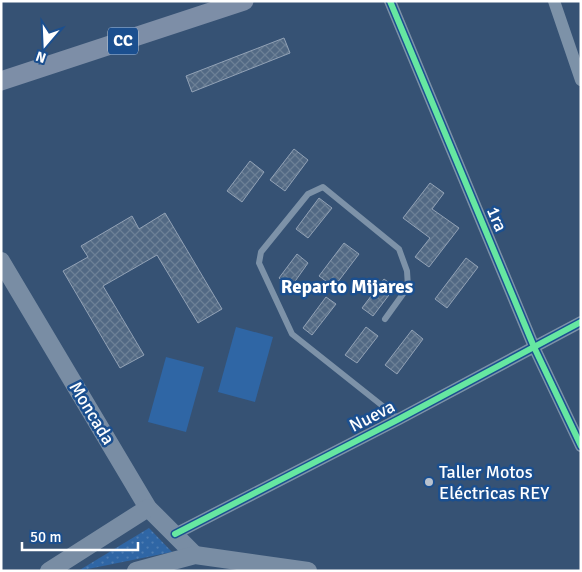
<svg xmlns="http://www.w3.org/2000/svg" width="582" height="572" viewBox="0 0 582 572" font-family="Signika,sans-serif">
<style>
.grass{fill:#2f66a5}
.park{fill:url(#park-dots)}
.building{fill:url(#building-cross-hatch);stroke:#92a2b6}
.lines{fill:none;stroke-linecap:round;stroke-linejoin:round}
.lane{stroke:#7d92a8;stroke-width:6}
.street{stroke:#7d92a8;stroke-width:12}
.secondary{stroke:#798da4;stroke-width:18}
.primary{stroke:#7d8ea7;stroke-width:19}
.cycleway-casing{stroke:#1b4f8f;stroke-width:9}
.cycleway{stroke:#66e7a1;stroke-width:6}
.poi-dot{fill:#b9c2ce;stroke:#1b4f8f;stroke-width:2}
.labels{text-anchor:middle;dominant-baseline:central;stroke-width:5;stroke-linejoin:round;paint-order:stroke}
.shield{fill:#1b4f8f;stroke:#bbcadd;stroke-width:1}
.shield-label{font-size:16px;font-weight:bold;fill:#fff}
.street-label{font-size:18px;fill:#fff;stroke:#1b4f8f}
.poi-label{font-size:18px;fill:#fff;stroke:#1b4f8f;text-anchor:start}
.neighbourhood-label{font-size:19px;font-weight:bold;fill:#fff;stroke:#1b4f8f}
</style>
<defs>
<pattern id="park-dots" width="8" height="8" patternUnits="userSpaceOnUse" patternTransform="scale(1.25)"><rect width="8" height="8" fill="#2f66a5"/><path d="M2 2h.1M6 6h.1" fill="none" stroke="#4e7db2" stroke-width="1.8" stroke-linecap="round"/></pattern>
<pattern id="building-cross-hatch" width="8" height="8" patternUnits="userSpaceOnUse" patternTransform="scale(1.25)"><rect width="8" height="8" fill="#526984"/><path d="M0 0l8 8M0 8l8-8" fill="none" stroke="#6c8096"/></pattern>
</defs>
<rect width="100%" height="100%" fill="#365274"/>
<g class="grass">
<polygon points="236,327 273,337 255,402 218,392"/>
<polygon points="166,357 204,367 186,432 148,422"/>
</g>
<polygon class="park" points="149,528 172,552 78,571"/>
<g class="building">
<polygon points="284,38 290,53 192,92 186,76"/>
<polygon points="294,149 308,160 285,191 270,180"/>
<polygon points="250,161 264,172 242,202 227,191"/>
<polygon points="430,183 444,193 432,209 459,228 429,267 415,257 430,238 403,218"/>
<polygon points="319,198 332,208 308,238 296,229"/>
<polygon points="165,213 222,309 198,323 157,255 103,286 144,355 120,368 63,271 88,257 81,246 132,216 139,229"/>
<polygon points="344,243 359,254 334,287 319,276"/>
<polygon points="297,254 308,263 291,287 279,278"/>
<polygon points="466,258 478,267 447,308 435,299"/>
<polygon points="384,279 395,287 373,316 362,308"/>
<polygon points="326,297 336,304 312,335 303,328"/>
<polygon points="366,327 378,336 357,363 345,355"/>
<polygon points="412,330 423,339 397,374 385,365"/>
</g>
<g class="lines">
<polyline class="lane" points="385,319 408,287 407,271 399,249 323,187 308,194 261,252 259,263 292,334 399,419"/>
<g class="street">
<polyline points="390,1 534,347 581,446"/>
<polyline points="554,1 581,80"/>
<polyline points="175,534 399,419 581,322"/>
</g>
<g class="secondary">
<polyline points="1,261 148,508 195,555"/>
<polyline points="49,571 148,508"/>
<polyline points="136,571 195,555 308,571"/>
</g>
<polyline class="primary" points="1,81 244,1"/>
<g class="cycleway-casing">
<g id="cycleway">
<polyline points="390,1 534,347 581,446"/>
<polyline points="175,534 399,419 581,322"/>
</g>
</g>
<use href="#cycleway" class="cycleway"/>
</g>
<circle class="poi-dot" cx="429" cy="482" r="5"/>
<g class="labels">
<rect class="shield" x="108" y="27.5" width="30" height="27" rx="4"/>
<g class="shield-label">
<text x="123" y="41">CC</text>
</g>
<g class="street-label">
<text transform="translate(497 219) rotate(67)">1ra</text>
<text transform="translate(92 413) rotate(59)">Moncada</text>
<text transform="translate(372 416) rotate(-27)">Nueva</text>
</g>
<g class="poi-label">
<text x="439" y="472">Taller Motos<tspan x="439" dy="21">Eléctricas REY</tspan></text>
</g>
<g class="neighbourhood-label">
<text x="347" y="287">Reparto Mijares</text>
</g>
</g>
<rect width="582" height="572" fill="none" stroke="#ffffff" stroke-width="5"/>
<g transform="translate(45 45) rotate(199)" stroke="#1b4f8f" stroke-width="4" paint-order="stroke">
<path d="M0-4L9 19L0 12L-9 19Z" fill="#ffffff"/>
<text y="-8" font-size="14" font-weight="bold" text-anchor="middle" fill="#ffffff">N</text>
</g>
<path d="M22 542v8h116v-8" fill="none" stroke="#ffffff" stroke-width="2.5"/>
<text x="30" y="542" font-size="15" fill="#ffffff" stroke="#1b4f8f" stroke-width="4" paint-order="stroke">50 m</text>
</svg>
